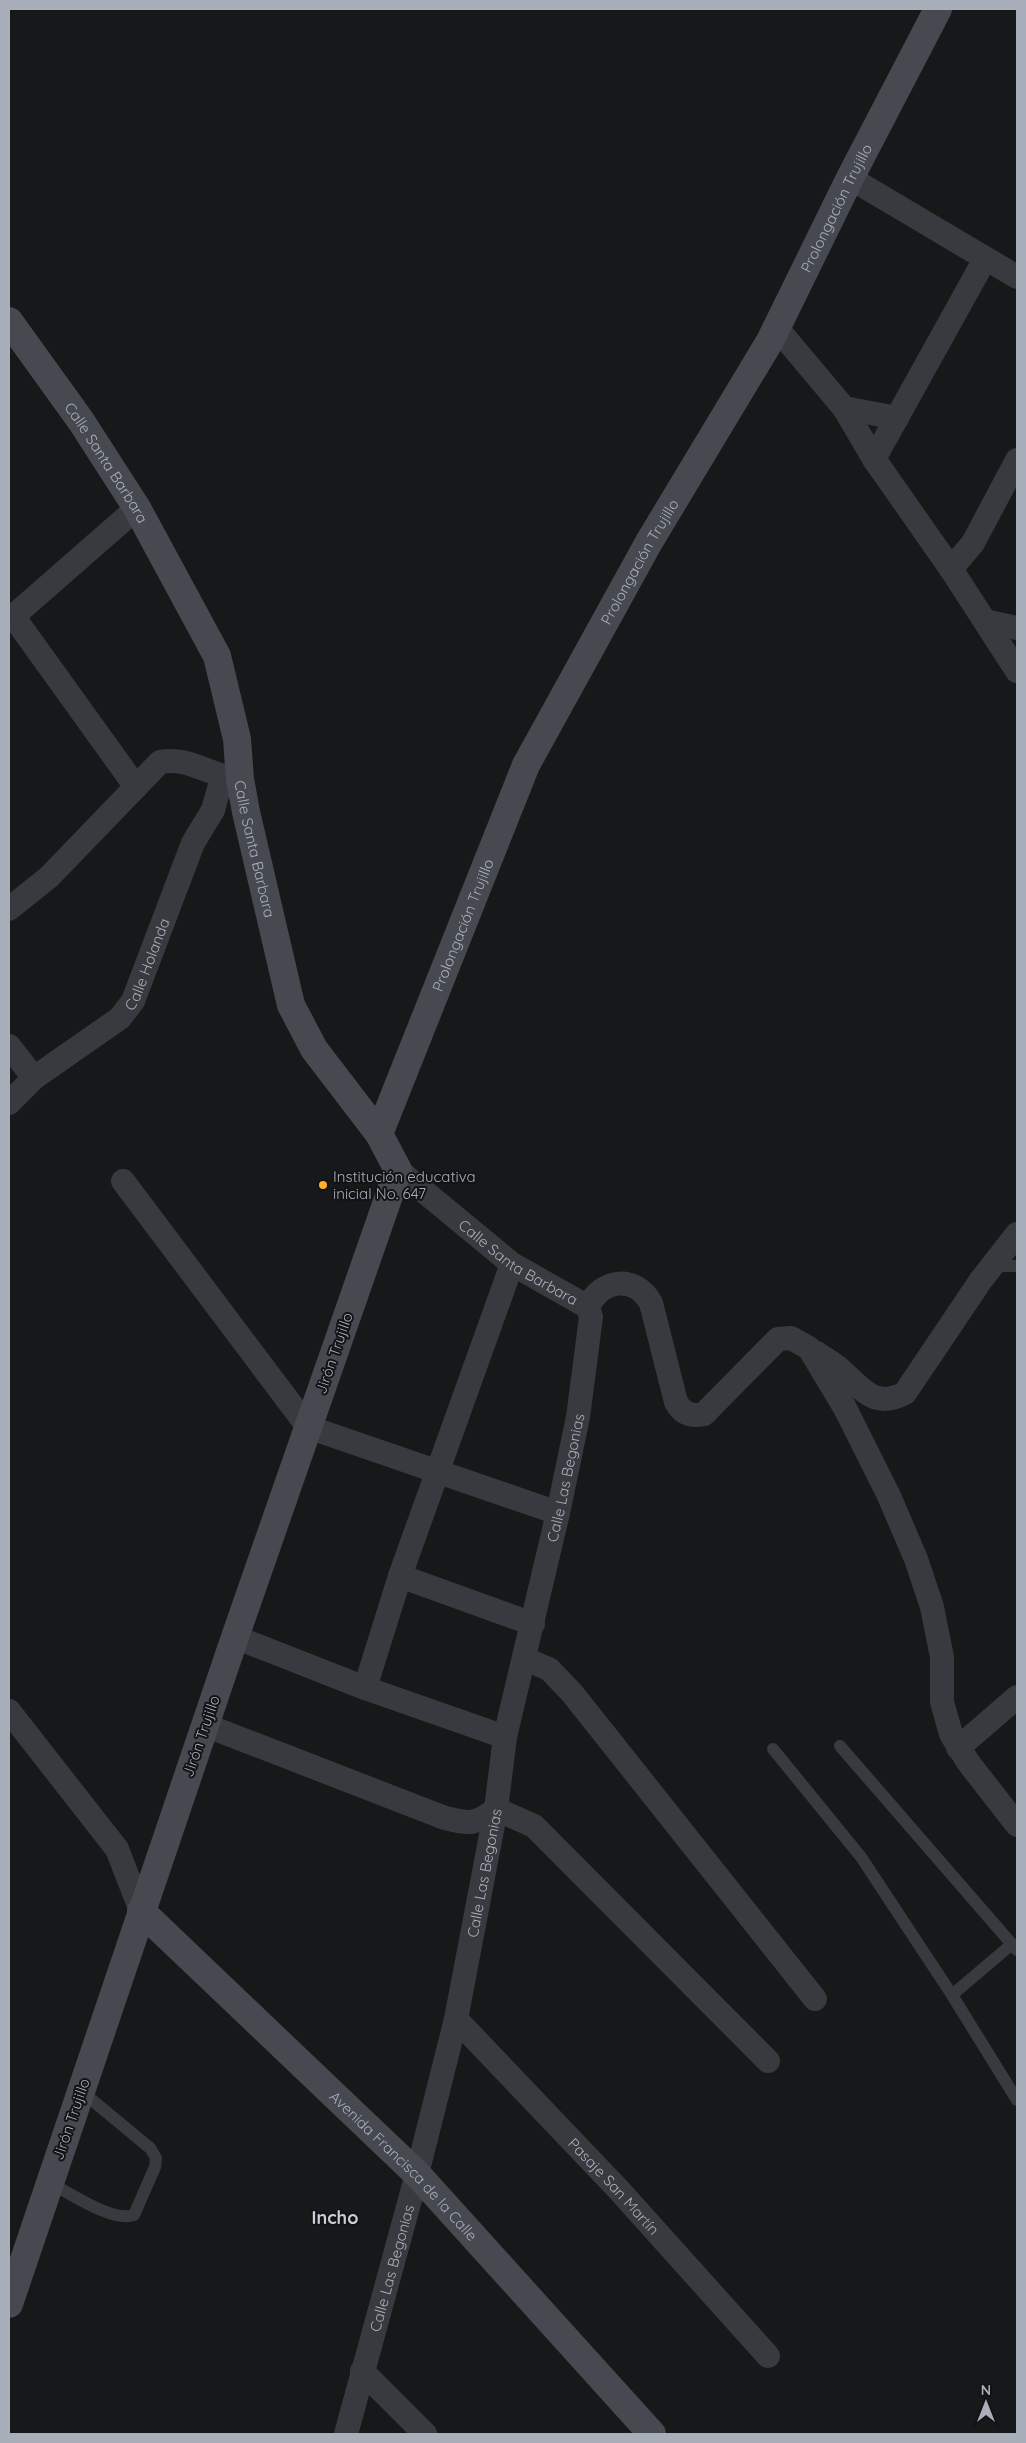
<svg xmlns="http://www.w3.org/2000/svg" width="1026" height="2443" viewBox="0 0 1026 2443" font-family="Quicksand,sans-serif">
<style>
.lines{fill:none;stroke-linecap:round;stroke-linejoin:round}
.lane{stroke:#383a3f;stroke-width:12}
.street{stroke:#383a3f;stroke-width:24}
.secondary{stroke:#46494f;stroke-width:28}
.poi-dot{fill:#ffad2a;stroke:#121315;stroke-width:2}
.labels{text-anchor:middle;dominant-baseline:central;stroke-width:4;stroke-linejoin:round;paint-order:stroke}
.street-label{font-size:15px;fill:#a8afbb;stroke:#121315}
.poi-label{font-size:15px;fill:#a8afbb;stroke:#121315;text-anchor:start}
.quarter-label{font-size:18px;font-weight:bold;fill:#caced6;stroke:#121315}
</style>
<rect width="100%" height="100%" fill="#17181a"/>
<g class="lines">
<g class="lane">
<polyline points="992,1266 1017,1266"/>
<polyline points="840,1746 1017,1950"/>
<polyline points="773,1749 861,1857 952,1995 1017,2100"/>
<polyline points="952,1995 1012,1944"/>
<path d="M50 2183C70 2193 113 2223 134 2215L155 2167 156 2158 150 2148 81 2091"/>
</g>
<g class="street">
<polyline points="850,178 1017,277"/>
<polyline points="776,327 844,408 874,459 951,569 1017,671"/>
<polyline points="844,408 897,418"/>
<polyline points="874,459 985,259"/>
<polyline points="951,569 973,543 1017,460"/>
<polyline points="13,616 136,787"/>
<polyline points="9,620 137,508"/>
<polyline points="985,621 1017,628"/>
<path d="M9 909 49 877 160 762C189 756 210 776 238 779"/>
<polyline points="9,1046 34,1078"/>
<path id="s1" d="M9 1103 34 1078 120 1018 133 1001 193 843 213 810 222 778"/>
<path id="s2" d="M398 1170 512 1264 588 1307"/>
<polyline points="123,1181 308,1427 558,1513"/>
<path d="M588 1307C602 1278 635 1275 651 1303L676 1402C682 1413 691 1417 704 1414L778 1339 791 1338 809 1348 845 1408 889 1496 916 1559 932 1607 942 1657V1702L951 1734 968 1762 1017 1825"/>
<path d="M817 1353C825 1359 835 1364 842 1371 863 1390 875 1409 905 1393L981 1280 1017 1234"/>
<polyline points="400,1576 533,1624"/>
<polyline points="235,1637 365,1688 505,1737"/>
<polyline points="525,1659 549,1669 572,1693 815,1999"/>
<polyline points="365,1688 400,1576 512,1264"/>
<polyline points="9,1711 117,1849 141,1911"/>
<path d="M205 1725 445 1818C470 1824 475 1825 496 1809L534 1826 768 2061"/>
<polyline points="958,1748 1017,1697"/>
<path id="s3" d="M456 2019 618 2189 768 2356"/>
<polyline points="362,2371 425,2434"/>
<path id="s4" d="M346 2434 417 2174 456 2019 496 1809 505 1737 558 1513 578 1417 591 1317 588 1307"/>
</g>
<g class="secondary">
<path id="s5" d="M9 321 81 421 137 508 217 656 237 739 240 779 246 812 291 1005 314 1049 379 1134 398 1170 235 1637 9 2304"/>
<path id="s6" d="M379 1134 526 765 649 542 770 341 850 178 938 9"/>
<path id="s7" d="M141 1911 417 2174 652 2434"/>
</g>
</g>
<circle class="poi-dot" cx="323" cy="1185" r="5"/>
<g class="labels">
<g class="street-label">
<text stroke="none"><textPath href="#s6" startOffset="1035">Prolongación Trujillo</textPath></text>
<text stroke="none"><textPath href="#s5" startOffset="172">Calle Santa Barbara</textPath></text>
<text stroke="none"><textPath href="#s6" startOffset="630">Prolongación Trujillo</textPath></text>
<text stroke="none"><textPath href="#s5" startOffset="592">Calle Santa Barbara</textPath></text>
<text stroke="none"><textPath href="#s6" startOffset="225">Prolongación Trujillo</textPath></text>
<text stroke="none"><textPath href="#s1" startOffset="201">Calle Holanda</textPath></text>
<text stroke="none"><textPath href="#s2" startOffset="152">Calle Santa Barbara</textPath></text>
<text transform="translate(334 1353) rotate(-71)">Jirón Trujillo</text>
<text stroke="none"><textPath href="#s4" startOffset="982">Calle Las Begonias</textPath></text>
<text transform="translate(201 1736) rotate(-71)">Jirón Trujillo</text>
<text stroke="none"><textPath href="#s4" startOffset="578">Calle Las Begonias</textPath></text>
<text transform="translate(71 2119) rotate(-71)">Jirón Trujillo</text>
<text stroke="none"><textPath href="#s7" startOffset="366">Avenida Francisca de la Calle</textPath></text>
<text stroke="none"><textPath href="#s3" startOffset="230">Pasaje San Martín</textPath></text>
<text stroke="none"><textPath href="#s4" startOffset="172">Calle Las Begonias</textPath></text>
</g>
<g class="poi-label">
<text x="333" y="1176">Institución educativa<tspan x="333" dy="17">inicial No. 647</tspan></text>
</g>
<g class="quarter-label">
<text x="335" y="2217">Incho</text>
</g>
</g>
<rect width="1026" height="2443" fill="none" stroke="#a8afbb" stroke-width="20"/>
<g transform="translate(986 2403)" stroke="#121315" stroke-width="4" paint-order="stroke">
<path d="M0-4L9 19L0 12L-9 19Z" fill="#a8afbb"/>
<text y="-8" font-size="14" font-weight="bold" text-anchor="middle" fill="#a8afbb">N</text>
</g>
</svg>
